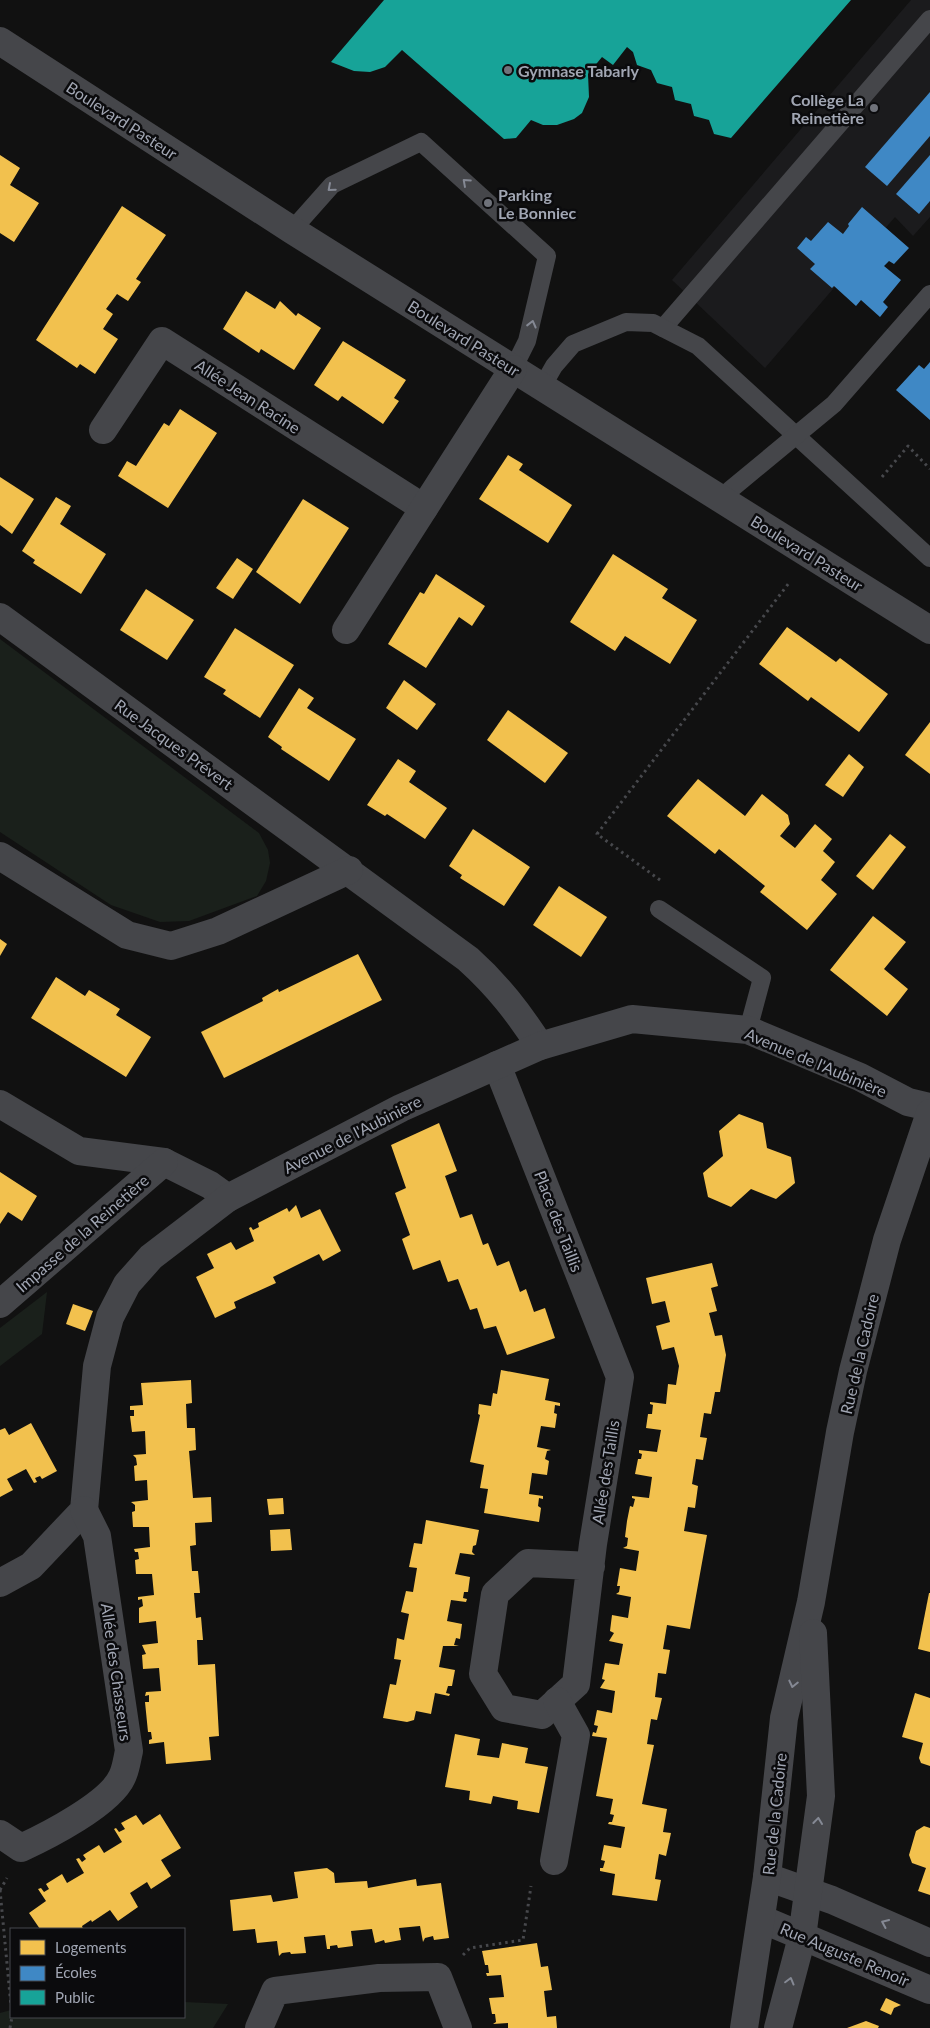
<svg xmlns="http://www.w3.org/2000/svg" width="930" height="2028" viewBox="0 0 930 2028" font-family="Lato,sans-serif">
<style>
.built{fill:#1b1b1d}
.green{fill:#1a201b}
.homes{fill:#f2c14e}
.schools{fill:#3f88c5}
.public{fill:#17a398}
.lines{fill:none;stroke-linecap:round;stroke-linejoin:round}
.path{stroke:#47484c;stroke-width:3;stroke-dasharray:2.5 4;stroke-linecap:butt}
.service{stroke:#45464a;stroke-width:18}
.minor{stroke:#45464a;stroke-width:28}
.oneway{stroke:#858994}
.poi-dot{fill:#6f727a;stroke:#0b0b0d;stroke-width:2}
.labels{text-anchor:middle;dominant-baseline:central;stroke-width:5;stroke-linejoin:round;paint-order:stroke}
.poi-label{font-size:16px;font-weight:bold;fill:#a1a6b3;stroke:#0b0b0d;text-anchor:start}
.street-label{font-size:16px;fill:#a1a6b3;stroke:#0b0b0d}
</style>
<rect width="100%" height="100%" fill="#111"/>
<polygon class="built" points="911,0 930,0 930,217 913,236 895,217 765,368 672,280"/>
<g class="green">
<polygon points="0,639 259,833 268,850 270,863 266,881 257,896 189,921 160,922 111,905 0,832"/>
<polygon points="47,1292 42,1334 0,1366 0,1328"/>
<polygon points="184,2002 228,2004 213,2028 0,2028 0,2013 11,2010 11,2017 184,2017"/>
</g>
<g class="homes">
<polygon points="0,155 20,168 10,185 39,203 14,242 0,233"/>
<polygon points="122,206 166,235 136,279 141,282 128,301 117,294 106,309 113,314 103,329 118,339 95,374 80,364 77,368 36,340"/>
<polygon points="246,291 275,309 280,301 296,316 298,313 321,328 294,370 261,349 259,353 223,329"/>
<polygon points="343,341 406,380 394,398 399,401 383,424 342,396 338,401 314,385"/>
<polygon points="180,409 217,433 168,508 118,476 127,461 136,466 164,423 169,426"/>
<polygon points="508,455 523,464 519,470 572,505 548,543 479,499"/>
<polygon points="0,477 34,499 12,534 0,525"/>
<polygon points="56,497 71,506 60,524 106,554 81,594 33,563 35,560 22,551"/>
<polygon points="303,499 349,528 300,604 256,572"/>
<polygon points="613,554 668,589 662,598 697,620 670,664 625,636 615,651 570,622"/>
<polygon points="237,558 253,569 233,599 216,588"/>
<polygon points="436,574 485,606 472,626 459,617 426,668 388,644 420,592 424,594"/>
<polygon points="146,589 194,620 167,660 120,630"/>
<polygon points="787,627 836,662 840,658 888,694 859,732 811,697 808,701 759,664"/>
<polygon points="235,628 294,665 260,718 223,694 226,690 204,677"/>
<polygon points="404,680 436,704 417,730 386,708"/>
<polygon points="299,688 314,698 307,708 356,739 329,781 281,749 282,747 268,737"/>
<polygon points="508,710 568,753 545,783 487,740"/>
<polygon points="930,722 930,774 905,755"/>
<polygon points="849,754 864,767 843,797 825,785"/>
<polygon points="398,759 416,771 409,782 447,808 425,839 387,814 385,816 367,805"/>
<polygon points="698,779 745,816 762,794 788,815 790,824 780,836 795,848 815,824 832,839 823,851 835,862 821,880 837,894 807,930 760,892 765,886 719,849 715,854 667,816"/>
<polygon points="473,829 530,867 504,906 460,878 462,875 449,866"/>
<polygon points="890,834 906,847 873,890 856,876"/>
<polygon points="559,886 607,917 581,957 533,925"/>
<polygon points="873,916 906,942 884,969 908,989 887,1016 830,970"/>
<polygon points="0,939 7,944 0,956"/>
<polygon points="358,954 382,1000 224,1078 201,1032 263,1001 262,998 278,989 279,992"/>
<polygon points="56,977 85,996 89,990 120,1009 116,1015 151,1037 126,1077 31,1018"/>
<polygon points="739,1114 763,1123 767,1148 791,1157 795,1183 776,1199 751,1189 731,1207 708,1197 703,1173 723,1156 719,1131"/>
<polygon points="439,1123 457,1171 445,1176 460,1218 472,1214 483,1245 488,1243 497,1266 509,1261 520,1292 526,1289 534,1312 545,1308 555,1338 507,1355 496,1326 484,1329 477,1308 470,1310 458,1279 448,1282 440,1260 413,1270 402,1239 410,1235 395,1193 406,1188 391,1145"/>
<polygon points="0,1172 37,1196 22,1221 8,1212 0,1224"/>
<polygon points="296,1205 301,1218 320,1209 341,1251 323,1261 319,1254 273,1277 276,1283 234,1302 236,1308 215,1318 196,1277 214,1268 207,1254 231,1242 236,1250 254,1241 249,1228 251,1227 253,1230 259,1227 258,1223 287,1208 289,1212"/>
<polygon points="712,1263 718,1286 711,1288 717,1311 709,1313 715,1336 722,1335 726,1355 720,1392 715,1392 711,1414 704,1413 700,1437 707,1438 703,1460 696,1459 692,1484 698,1486 695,1508 688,1507 684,1531 707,1535 690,1629 667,1625 663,1649 670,1650 666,1674 658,1673 655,1697 662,1698 657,1720 651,1719 647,1744 654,1745 642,1804 667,1809 663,1832 671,1833 666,1856 659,1854 655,1879 661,1880 657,1901 612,1895 615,1874 600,1871 600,1868 603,1868 605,1861 601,1860 604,1845 621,1848 625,1827 608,1824 609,1822 612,1822 614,1815 610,1814 613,1799 596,1796 607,1738 592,1736 593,1732 596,1733 598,1726 594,1725 597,1710 612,1713 615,1691 600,1688 605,1680 602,1679 605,1663 619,1665 623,1644 609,1641 614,1633 610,1631 612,1615 628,1618 631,1597 616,1594 619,1592 620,1586 617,1586 620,1568 636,1571 639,1551 623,1548 627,1546 628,1538 625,1537 627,1521 630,1506 633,1507 635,1499 632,1498 632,1496 649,1498 652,1477 635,1474 638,1459 641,1459 642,1454 639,1453 639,1450 657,1452 661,1430 646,1428 648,1414 652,1414 653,1405 650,1404 650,1402 666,1404 668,1384 676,1385 679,1366 674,1347 662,1350 656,1326 670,1322 665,1301 652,1304 646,1278"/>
<polygon points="73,1304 93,1311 85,1331 66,1324"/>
<polygon points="501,1370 549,1379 545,1400 560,1403 560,1406 555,1405 554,1413 557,1414 555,1428 541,1426 537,1447 551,1450 547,1451 545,1459 549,1461 547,1475 532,1473 529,1494 543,1496 543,1499 539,1498 538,1506 541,1508 539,1522 484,1513 488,1489 480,1488 484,1465 470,1462 480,1415 478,1414 479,1404 491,1406 493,1393 497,1394"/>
<polygon points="191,1380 192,1403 186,1404 187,1428 195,1428 196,1450 189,1451 193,1498 211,1497 212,1522 195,1523 196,1545 190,1546 192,1571 198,1571 200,1593 194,1593 196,1618 201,1617 203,1640 197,1640 198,1665 215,1664 219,1736 209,1737 211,1760 166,1764 164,1742 149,1744 149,1740 152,1739 151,1732 148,1732 145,1702 149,1702 149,1695 145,1696 146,1692 161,1691 159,1668 143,1669 142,1655 146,1654 142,1645 158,1643 156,1621 139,1623 139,1608 143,1606 142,1599 138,1600 138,1597 154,1595 152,1574 136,1574 135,1560 139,1559 138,1552 135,1552 134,1549 150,1547 149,1527 133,1527 132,1512 135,1511 135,1505 131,1502 148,1500 147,1480 135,1481 134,1466 137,1465 136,1458 133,1455 146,1454 145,1431 132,1432 130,1416 134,1416 134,1410 130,1410 130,1406 143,1405 141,1383"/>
<polygon points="31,1423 57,1471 42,1479 40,1476 35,1478 37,1482 34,1483 26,1469 7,1479 13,1490 0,1497 0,1430 5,1428 9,1435"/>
<polygon points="283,1498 284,1514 269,1515 267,1499"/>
<polygon points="426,1520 479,1530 476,1545 473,1546 472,1552 475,1555 460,1553 455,1574 470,1577 468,1592 464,1592 463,1598 467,1599 466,1602 451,1600 447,1621 462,1624 460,1639 456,1638 454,1645 459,1646 443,1646 439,1667 455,1670 452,1686 448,1686 446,1693 450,1694 449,1696 435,1693 431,1714 416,1711 414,1720 407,1722 383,1718 390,1684 396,1685 401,1660 394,1659 397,1638 404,1640 409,1614 401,1612 406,1591 413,1592 417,1568 409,1567 414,1543 422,1544"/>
<polygon points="290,1529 292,1550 271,1551 270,1530"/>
<polygon points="929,1593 930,1593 930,1652 918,1649"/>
<polygon points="915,1693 930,1698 930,1766 921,1763 919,1758 923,1743 902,1737"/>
<polygon points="455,1734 480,1739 477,1755 499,1758 502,1743 528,1748 525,1763 548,1767 539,1813 517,1809 518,1801 493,1796 491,1804 469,1800 470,1791 445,1787"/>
<polygon points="160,1814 181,1848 161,1860 171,1876 151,1889 147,1882 130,1893 138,1907 118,1921 110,1910 92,1922 91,1920 82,1926 83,1929 40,1929 29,1913 46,1901 38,1889 41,1888 44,1892 49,1889 46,1884 62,1874 67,1883 84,1873 76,1859 79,1858 82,1862 86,1859 83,1855 99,1845 104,1853 122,1842 114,1829 116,1828 119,1832 125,1829 121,1823 136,1815 143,1825"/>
<polygon points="924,1826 930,1828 930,1895 918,1891 926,1868 912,1863 909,1855 916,1831"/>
<polygon points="327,1868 334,1873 335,1883 367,1881 368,1888 416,1879 417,1886 441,1883 449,1938 434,1940 433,1936 425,1938 423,1942 420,1926 399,1928 401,1940 385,1943 384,1940 375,1943 372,1929 351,1931 353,1946 338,1948 337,1945 330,1946 330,1949 327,1949 325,1935 304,1937 306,1953 291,1954 290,1952 282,1953 279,1956 277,1941 257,1943 255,1929 233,1931 230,1900 271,1895 273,1902 298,1898 294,1872"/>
<polygon points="537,1943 541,1967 548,1966 552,1990 544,1991 547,2017 556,2016 557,2028 508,2028 508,2023 493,2024 496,2022 495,2014 492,2014 489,1998 504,1997 501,1975 487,1976 486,1973 489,1973 488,1965 485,1965 482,1951"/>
<polygon points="886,1998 901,2005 894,2008 891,2015 880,2010"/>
<polygon points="866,2021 879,2026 878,2028 847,2028"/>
</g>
<g class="schools">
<polygon points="930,92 930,136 887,186 865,167"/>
<polygon points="930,155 930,201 919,214 896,194"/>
<polygon points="862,207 909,248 894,264 889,261 884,266 901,280 883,302 888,307 880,317 861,300 856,306 834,286 832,288 810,269 815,264 797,248 806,237 811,241 828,222 843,234 849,226 848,224"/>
<polygon points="930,362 930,420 896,390 919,365 924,369"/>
</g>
<polygon class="public" points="384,0 851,0 731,138 714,134 709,120 694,116 691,104 675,100 672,87 657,83 651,70 637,65 633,52 627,47 613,65 602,57 588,74 589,97 582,113 574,119 557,125 543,125 531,120 516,138 504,139 402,50 385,67 370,72 354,71 331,62"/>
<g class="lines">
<g class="path">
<polyline points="882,477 908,446 930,469"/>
<polyline points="660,880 597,834 789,583"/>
<polyline points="0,1890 11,2006"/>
<polyline points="0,1890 7,1878"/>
<polyline points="463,1955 470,1948 523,1940 531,1886"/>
<polyline points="10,2028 12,2017"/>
</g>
<g class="service">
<polyline points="292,230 332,185 421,142 547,256 527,341 513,369"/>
<polyline points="663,328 930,19"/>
<polyline points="542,387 554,366 573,344 626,322 653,323 698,346 930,558"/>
<polyline points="725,502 730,490 834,404 930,294"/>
<polyline points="659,909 762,978 748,1030"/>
</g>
<g class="minor">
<polyline points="0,41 292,230 930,630"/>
<polyline points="103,430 162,341 424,508"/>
<path d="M0 617 468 959C498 986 518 1012 540 1046"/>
<polyline points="346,630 513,369"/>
<polyline points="0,856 127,935 171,946 218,931 349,870"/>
<polyline points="497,1065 620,1377 593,1544 576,1684 542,1715 504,1708 483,1674 495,1594 528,1563 591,1566"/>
<polyline points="0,1104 79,1151 164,1162 210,1185 228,1198"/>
<polyline points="0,1304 164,1162"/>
<polyline points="0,1583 31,1566 84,1510 97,1366 110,1317 127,1284 151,1257 228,1198 401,1108 540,1046 632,1019 748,1030 860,1077 908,1102 930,1107"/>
<path d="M0 1834 21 1848C47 1836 110 1804 122 1777 126 1769 127 1759 129 1751L97 1536 84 1510"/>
<polyline points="554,1861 576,1735 557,1701"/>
<polyline points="767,1877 832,1900 930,1943"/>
<polyline points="761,1919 930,1990"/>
<polyline points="259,2028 275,1991 379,1978 438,1977 458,2028"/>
<polyline points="744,2028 767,1877 784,1718 811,1602 840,1432 853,1371 887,1240 930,1113"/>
<polyline points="778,2028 802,1937 821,1796 813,1633"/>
</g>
</g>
<defs><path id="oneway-chevron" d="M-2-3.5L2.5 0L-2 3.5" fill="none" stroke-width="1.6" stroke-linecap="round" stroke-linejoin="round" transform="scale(1.25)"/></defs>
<g class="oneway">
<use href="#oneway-chevron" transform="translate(466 182) rotate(-138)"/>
<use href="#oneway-chevron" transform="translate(331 188) rotate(139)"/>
<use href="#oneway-chevron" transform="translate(532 324) rotate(-76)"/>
<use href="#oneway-chevron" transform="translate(793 1684) rotate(103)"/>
<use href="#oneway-chevron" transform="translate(818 1821) rotate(-83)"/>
<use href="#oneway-chevron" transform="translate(885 1923) rotate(-156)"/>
<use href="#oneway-chevron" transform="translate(790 1981) rotate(-75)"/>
</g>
<g class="poi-dot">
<circle cx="508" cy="70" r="5"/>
<circle cx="874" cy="108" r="5"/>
<circle cx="488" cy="203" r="5"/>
</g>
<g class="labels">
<g class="poi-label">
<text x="518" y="70">Gymnase Tabarly</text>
<text x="864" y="99" text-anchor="end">Collège La<tspan x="864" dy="18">Reinetière</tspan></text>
<text x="498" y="194">Parking<tspan x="498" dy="18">Le Bonniec</tspan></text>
</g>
<g class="street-label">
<text transform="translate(122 120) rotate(33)">Boulevard Pasteur</text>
<text transform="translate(464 338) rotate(32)">Boulevard Pasteur</text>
<text transform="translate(248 396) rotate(33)">Allée Jean Racine</text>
<text transform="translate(807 553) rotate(32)">Boulevard Pasteur</text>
<text transform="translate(174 744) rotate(36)">Rue Jacques Prévert</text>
<text transform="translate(816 1062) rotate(23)">Avenue de l'Aubinière</text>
<text transform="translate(352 1134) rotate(-27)">Avenue de l'Aubinière</text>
<text transform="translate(559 1221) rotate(69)">Place des Taillis</text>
<text transform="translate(82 1233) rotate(-41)">Impasse de la Reinetière</text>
<text transform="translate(859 1354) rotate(-77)">Rue de la Cadoire</text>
<text transform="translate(605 1472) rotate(-81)">Allée des Taillis</text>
<text transform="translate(117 1672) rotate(82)">Allée des Chasseurs</text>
<text transform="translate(774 1814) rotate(-84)">Rue de la Cadoire</text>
<text transform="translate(845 1954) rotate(23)">Rue Auguste Renoir</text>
</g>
</g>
<rect x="10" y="1928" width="175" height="90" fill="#0b0b0d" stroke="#47494f"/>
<rect x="20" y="1940" width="25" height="15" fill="#f2c14e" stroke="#47494f"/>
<text x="55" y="1953" font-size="15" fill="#a1a6b3">Logements</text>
<rect x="20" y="1966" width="25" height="15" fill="#3f88c5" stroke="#47494f"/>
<text x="55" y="1978" font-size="15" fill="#a1a6b3">Écoles</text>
<rect x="20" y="1990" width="25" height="15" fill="#17a398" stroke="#47494f"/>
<text x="55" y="2003" font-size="15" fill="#a1a6b3">Public</text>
</svg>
